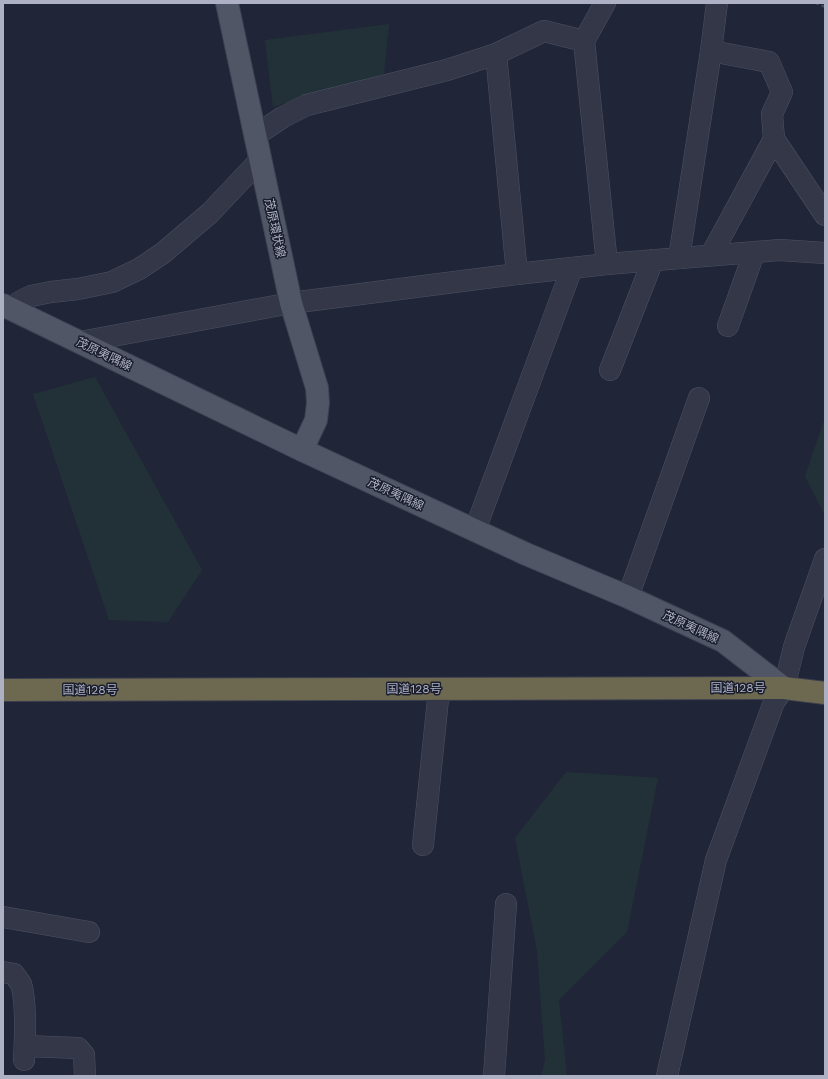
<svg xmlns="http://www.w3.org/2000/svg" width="828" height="1079" viewBox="0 0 828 1079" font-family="'Work Sans','Noto Sans JP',sans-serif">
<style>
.green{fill:#223138}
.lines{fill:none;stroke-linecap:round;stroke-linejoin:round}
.minor-casing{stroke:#4e5262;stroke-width:22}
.major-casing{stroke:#3d4151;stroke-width:24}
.highway-casing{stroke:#3b3f4f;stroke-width:24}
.path{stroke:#3f4e55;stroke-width:2.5;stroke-dasharray:3 3;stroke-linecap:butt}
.minor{stroke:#333747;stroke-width:21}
.major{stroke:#515667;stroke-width:22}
.highway{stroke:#6d6850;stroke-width:22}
.labels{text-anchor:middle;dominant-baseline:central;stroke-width:3;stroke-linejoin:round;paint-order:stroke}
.street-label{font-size:12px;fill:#aeb1c4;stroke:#191d2c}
</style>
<rect width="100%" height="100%" fill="#202537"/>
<g class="green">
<polygon points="389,24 384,74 273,107 265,40"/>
<polygon points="95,377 202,570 168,622 109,620 33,394"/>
<polygon points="825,418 825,511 823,512 805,476"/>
<polygon points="566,772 658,778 627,932 559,1000 567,1076 541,1076 545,1060 537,951 515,838"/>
</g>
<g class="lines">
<g class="minor-casing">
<g id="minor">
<polyline points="605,3 584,41 607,264"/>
<polyline points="711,51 769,62 782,92 772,114 774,139 825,215"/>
<polyline points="496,54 517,274"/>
<polyline points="256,135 283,117 307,105 447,70 496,54 544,31 584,41"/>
<polyline points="711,255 774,139"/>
<polyline points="679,258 711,51 717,3"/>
<polyline points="14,310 19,302 31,296 51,292 78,289 112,282 139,269 163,253 210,213 261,159"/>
<polyline points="728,326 754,253"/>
<polyline points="80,342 291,303 517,274 607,264 780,250 825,253"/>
<polyline points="610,370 653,260"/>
<polyline points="475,530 572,268"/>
<polyline points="628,597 699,398"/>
<polyline points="423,845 438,699 443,689"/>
<polyline points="3,917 89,932"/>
<path d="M3 972 14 974C16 977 19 981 21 984 27 1002 25 1041 24 1060"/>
<polyline points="25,1046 78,1048 84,1055 85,1076"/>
<polyline points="494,1076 506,904"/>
<polyline points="667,1076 716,860 774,702 784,688 794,647 825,559"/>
</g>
</g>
<g class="major-casing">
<g id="major">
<polyline points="227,3 291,303 317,388 318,403 316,420 302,450"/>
<polyline points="3,305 302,450 526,554 628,597 723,641 784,688"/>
</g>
</g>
<g class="highway-casing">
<polyline id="highway" points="3,690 784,688 825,693"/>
</g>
<polyline class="path" points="816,3 825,7"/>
<use href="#minor" class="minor"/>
<use href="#major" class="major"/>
<use href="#highway" class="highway"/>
</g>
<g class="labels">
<g class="street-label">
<text transform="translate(275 228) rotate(78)">茂原環状線</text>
<text transform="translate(104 354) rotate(26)">茂原夷隅線</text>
<text transform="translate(396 494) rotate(25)">茂原夷隅線</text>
<text transform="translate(691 627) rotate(25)">茂原夷隅線</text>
<text x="738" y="688">国道128号</text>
<text x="414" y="689">国道128号</text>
<text x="90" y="690">国道128号</text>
</g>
</g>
<rect width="828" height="1079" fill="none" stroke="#aeb1c4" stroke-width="8"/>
</svg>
